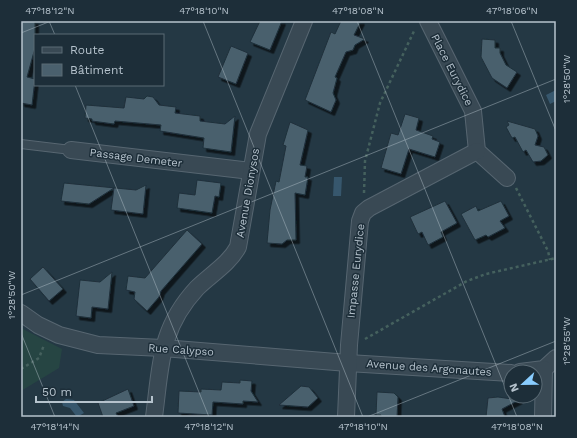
<svg xmlns="http://www.w3.org/2000/svg" width="577" height="438" viewBox="0 0 577 438" font-family="'Work Sans',sans-serif">
<style>
.green{fill:#264543}
.water{fill:#37576d}
.building{fill:#4a606d;stroke:#1f303b;filter:url(#shadow)}
.lines{fill:none;stroke-linecap:round;stroke-linejoin:round}
.lane-casing{stroke:#576671;stroke-width:10}
.street-casing{stroke:#576671;stroke-width:18}
.path{stroke:#45615e;stroke-width:2.5;stroke-dasharray:3 3;stroke-linecap:butt}
.lane{stroke:#394954;stroke-width:8}
.street{stroke:#394954;stroke-width:16}
.ticks{fill:none;stroke:#b6c3cd;stroke-width:1;stroke-opacity:0.45}
.labels{text-anchor:middle;dominant-baseline:central;stroke-width:3;stroke-linejoin:round;paint-order:stroke}
.street-label{font-size:11px;fill:#b6c3cd;stroke:#1d2e39}
.neatline{fill:none;stroke:#b6c3cd;stroke-width:1.5}
.ticks-label{font-size:10px;text-anchor:middle;fill:#b6c3cd}
</style>
<defs>
<filter id="shadow"><feDropShadow dx="3.5" dy="3.5" stdDeviation="0" flood-color="#0009"/></filter>
</defs>
<rect width="100%" height="100%" fill="#243844"/>
<polygon class="green" points="21,328 62,349 59,368 21,391"/>
<g class="water">
<polygon points="556,90 556,101 550,104 546,95"/>
<polygon points="334,177 342,177 341,196 333,196"/>
<polygon points="66,399 74,400 84,413 77,417 70,408 63,406 62,402"/>
</g>
<g class="building">
<polygon points="21,21 35,21 35,48 27,77 35,79 32,105 21,103"/>
<polygon points="260,21 282,21 270,50 250,42"/>
<polygon points="341,21 361,21 354,35 365,39 355,45 353,50 346,52 335,77 337,78 333,93 336,100 331,112 305,100 331,32 335,34"/>
<polygon points="482,39 495,40 495,48 500,48 500,53 506,65 517,72 507,88 492,78 481,57"/>
<polygon points="231,46 248,53 236,84 218,77"/>
<polygon points="147,96 153,97 159,105 176,107 175,113 200,116 200,121 225,124 235,116 231,152 203,148 204,138 160,131 161,125 115,121 114,124 92,121 92,119 85,118 86,105 124,108 126,97 144,99"/>
<polygon points="405,114 419,118 416,130 433,136 432,139 440,142 435,157 409,149 401,174 381,168 391,133 398,135"/>
<polygon points="507,121 535,129 538,136 535,145 544,147 548,155 541,161 533,162 526,150 523,152 515,137 512,138 506,127 509,125"/>
<polygon points="290,122 308,130 300,165 307,166 305,177 308,177 305,195 295,193 296,240 287,240 282,244 267,243 270,210 276,181 279,182 286,146 283,145"/>
<polygon points="197,180 221,183 219,197 215,196 212,213 177,208 179,193 195,195"/>
<polygon points="64,183 136,190 146,185 143,214 111,210 114,188 89,204 61,201"/>
<polygon points="445,201 457,223 441,232 443,237 428,245 422,232 418,234 410,217"/>
<polygon points="501,201 509,216 500,221 505,228 488,237 486,235 475,240 461,214 476,206 478,211"/>
<polygon points="187,230 202,244 161,291 159,297 147,311 134,299 135,292 126,290 128,276 145,278"/>
<polygon points="43,267 63,289 49,301 30,279"/>
<polygon points="112,272 108,309 92,307 91,318 76,316 80,280 100,282"/>
<polygon points="240,380 252,381 251,391 258,402 243,401 243,404 213,402 212,415 178,413 179,391 201,392 201,389 221,390 222,382 240,383"/>
<polygon points="301,386 309,387 318,398 308,407 279,405"/>
<polygon points="128,389 134,406 116,413 118,417 103,417 98,403"/>
<polygon points="377,392 394,393 398,397 397,417 381,417 381,415 376,415"/>
<polygon points="498,397 519,400 502,409 505,417 486,417 488,398"/>
</g>
<g class="lines">
<g class="lane-casing">
<polyline id="lane" points="21,144 71,150"/>
</g>
<g class="street-casing">
<g id="street">
<polyline points="428,21 473,111 477,151 507,178"/>
<polyline points="71,150 251,171"/>
<polyline points="21,313 38,325 59,335 98,345 163,348 348,363 511,373"/>
<polyline points="520,372 544,369 556,358"/>
<path d="M154 417C161 365 159 329 197 288 210 275 229 264 238 247L258 134 304 21"/>
<polyline points="346,417 349,345 360,221 363,213 369,208 477,151"/>
<polyline points="543,417 544,369"/>
</g>
</g>
<g class="path">
<polyline points="516,188 548,251 550,260"/>
<polyline points="364,193 365,161 380,103 415,29"/>
<polyline points="365,339 467,281 486,274 556,258"/>
<polyline points="21,369 39,358 44,345"/>
</g>
<use href="#lane" class="lane"/>
<use href="#street" class="street"/>
</g>
<path class="ticks" d="M49 21 55 35M203 21 363 417M357 21 517 417M511 21 556 131M21 33 51 21M75 85 209 417M21 295 556 79M21 333 55 417M367 417 556 341"/>
<g class="labels">
<g class="street-label">
<text transform="translate(452 70) rotate(63)">Place Eurydice</text>
<text transform="translate(136 158) rotate(7)">Passage Demeter</text>
<text transform="translate(248 193) rotate(-80)">Avenue Dionysos</text>
<text transform="translate(356 271) rotate(-84)">Impasse Eurydice</text>
<text transform="translate(181 350) rotate(4)">Rue Calypso</text>
<text transform="translate(429 368) rotate(4)">Avenue des Argonautes</text>
</g>
</g>
<rect width="577" height="438" fill="none" stroke="#1d2e39" stroke-width="44"/>
<rect x="34" y="34" width="130" height="52" fill="#1d2e39" stroke="#5a6a74"/>
<rect x="42" y="47" width="20" height="6" fill="#394954" stroke="#5a6a74"/>
<text x="70" y="54" font-size="12" fill="#b6c3cd">Route</text>
<rect x="42" y="64" width="20" height="12" fill="#4a606d" stroke="#5a6a74"/>
<text x="70" y="74" font-size="12" fill="#b6c3cd">Bâtiment</text>
<g transform="translate(523 384) rotate(248)"><circle r="19" fill="#1d2e39" stroke="#5a6a74"/>
<path d="M0-3L7 15L0 10L-7 15Z" fill="#89cdff"/>
<text y="-6" font-size="11" font-weight="bold" text-anchor="middle" fill="#b6c3cd">N</text>
</g>
<path d="M36 396v6h116v-6" fill="none" stroke="#b6c3cd" stroke-width="2"/>
<text x="42" y="396" font-size="12" fill="#b6c3cd" stroke="#1d2e39" stroke-width="3" paint-order="stroke">50 m</text>
<rect x="22" y="22" width="533" height="394" class="neatline"/>
<g class="ticks-label">
<text x="50" y="14">47°18'12"N</text>
<text x="204" y="14">47°18'10"N</text>
<text x="358" y="14">47°18'08"N</text>
<text x="512" y="14">47°18'06"N</text>
<text transform="translate(566 79) rotate(-90)" y="4">1°28'50"W</text>
<text transform="translate(11 295) rotate(-90)" y="4">1°28'50"W</text>
<text transform="translate(566 341) rotate(-90)" y="4">1°28'55"W</text>
<text x="55" y="430">47°18'14"N</text>
<text x="209" y="430">47°18'12"N</text>
<text x="363" y="430">47°18'10"N</text>
<text x="517" y="430">47°18'08"N</text>
</g>
</svg>
